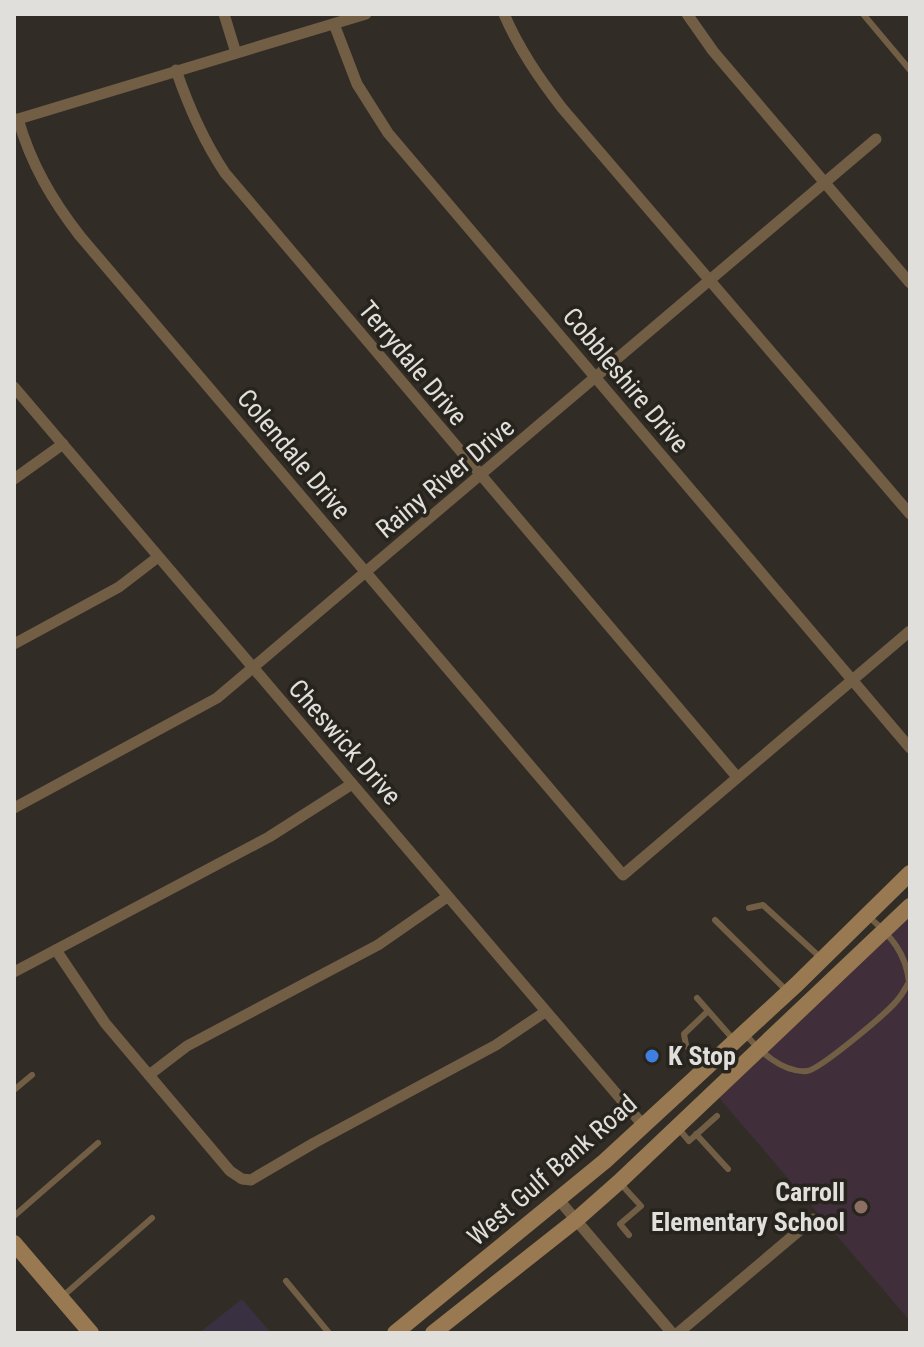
<svg xmlns="http://www.w3.org/2000/svg" width="924" height="1347" viewBox="0 0 924 1347" font-family="'Roboto Condensed',sans-serif">
<style>
.commercial{fill:#393141}
.education{fill:#402f3a}
.lines{fill:none;stroke-linecap:round;stroke-linejoin:round}
.lane{stroke:#725e45;stroke-width:6}
.street{stroke:#725e45;stroke-width:11}
.secondary{stroke:#997951;stroke-width:16}
.shop-dot{fill:#3f7fe0;stroke:#27231d;stroke-width:3}
.education-dot{fill:#8d6e63;stroke:#27231d;stroke-width:3}
.labels{text-anchor:middle;dominant-baseline:central;stroke-width:7;stroke-linejoin:round;paint-order:stroke}
.street-label{font-size:26px;fill:#e1dfdb;stroke:#27231d}
.poi-label{font-size:26px;font-weight:bold;fill:#e1dfdb;stroke:#27231d;text-anchor:start}
</style>
<rect width="100%" height="100%" fill="#312d26"/>
<polygon class="commercial" points="242,1299 271,1333 199,1333"/>
<polygon class="education" points="910,907 910,1321 715,1093"/>
<g class="lines">
<g class="lane">
<polyline points="863,14 910,70"/>
<polyline points="749,908 763,905 821,958"/>
<polyline points="715,920 788,992"/>
<polyline points="697,998 733,1039"/>
<path d="M745 1034C760 1051 782 1073 807 1071 819 1070 890 1011 899 998 903 993 906 987 909 982 906 953 891 936 869 917"/>
<polyline points="703,1067 686,1045 684,1034 708,1011"/>
<polyline points="14,1090 32,1075"/>
<polyline points="678,1128 689,1141 717,1116"/>
<polyline points="696,1134 728,1169"/>
<polyline points="619,1182 641,1206 620,1224 629,1235"/>
<polyline points="14,1216 98,1143"/>
<polyline points="286,1281 329,1333"/>
<polyline points="63,1296 152,1218"/>
</g>
<g class="street">
<polyline points="224,14 236,53"/>
<path d="M504 14C519 49 539 78 562 108L910 514"/>
<polyline points="687,14 713,51 910,283"/>
<polyline points="334,24 357,84 388,133 910,748"/>
<path d="M176 70C189 108 203 140 225 173L737 777"/>
<path d="M18 119C31 164 52 200 80 236L623 875 910 631"/>
<polyline points="15,120 366,14"/>
<polyline points="14,387 643,1125"/>
<polyline points="14,479 63,444"/>
<polyline points="14,644 119,587 158,557"/>
<polyline points="14,808 217,698 876,139"/>
<polyline points="56,950 105,1023 230,1171 242,1179 251,1180 314,1143 496,1045 545,1012"/>
<polyline points="14,972 269,837 352,784"/>
<polyline points="149,1075 187,1046 378,945 447,897"/>
<polyline points="559,1200 672,1333"/>
<polyline points="678,1333 813,1219"/>
</g>
<g class="secondary">
<polyline points="14,1243 91,1333"/>
<polyline points="395,1333 605,1161 797,984 910,873"/>
<polyline points="433,1333 576,1220 619,1182 910,906"/>
</g>
</g>
<circle class="shop-dot" cx="652" cy="1056" r="8"/>
<circle class="education-dot" cx="861" cy="1207" r="8"/>
<g class="labels">
<g class="street-label">
<text transform="translate(413 363) rotate(50)">Terrydale Drive</text>
<text transform="translate(626 380) rotate(50)">Cobbleshire Drive</text>
<text transform="translate(294 454) rotate(50)">Colendale Drive</text>
<text transform="translate(445 478) rotate(-40)">Rainy River Drive</text>
<text transform="translate(345 742) rotate(49)">Cheswick Drive</text>
<text transform="translate(552 1170) rotate(-41)">West Gulf Bank Road</text>
</g>
<g class="poi-label">
<text x="668" y="1056">K Stop</text>
<text x="845" y="1192" text-anchor="end">Carroll<tspan x="845" dy="30">Elementary School</tspan></text>
</g>
</g>
<rect width="924" height="1347" fill="none" stroke="#e1dfdb" stroke-width="32"/>
</svg>
